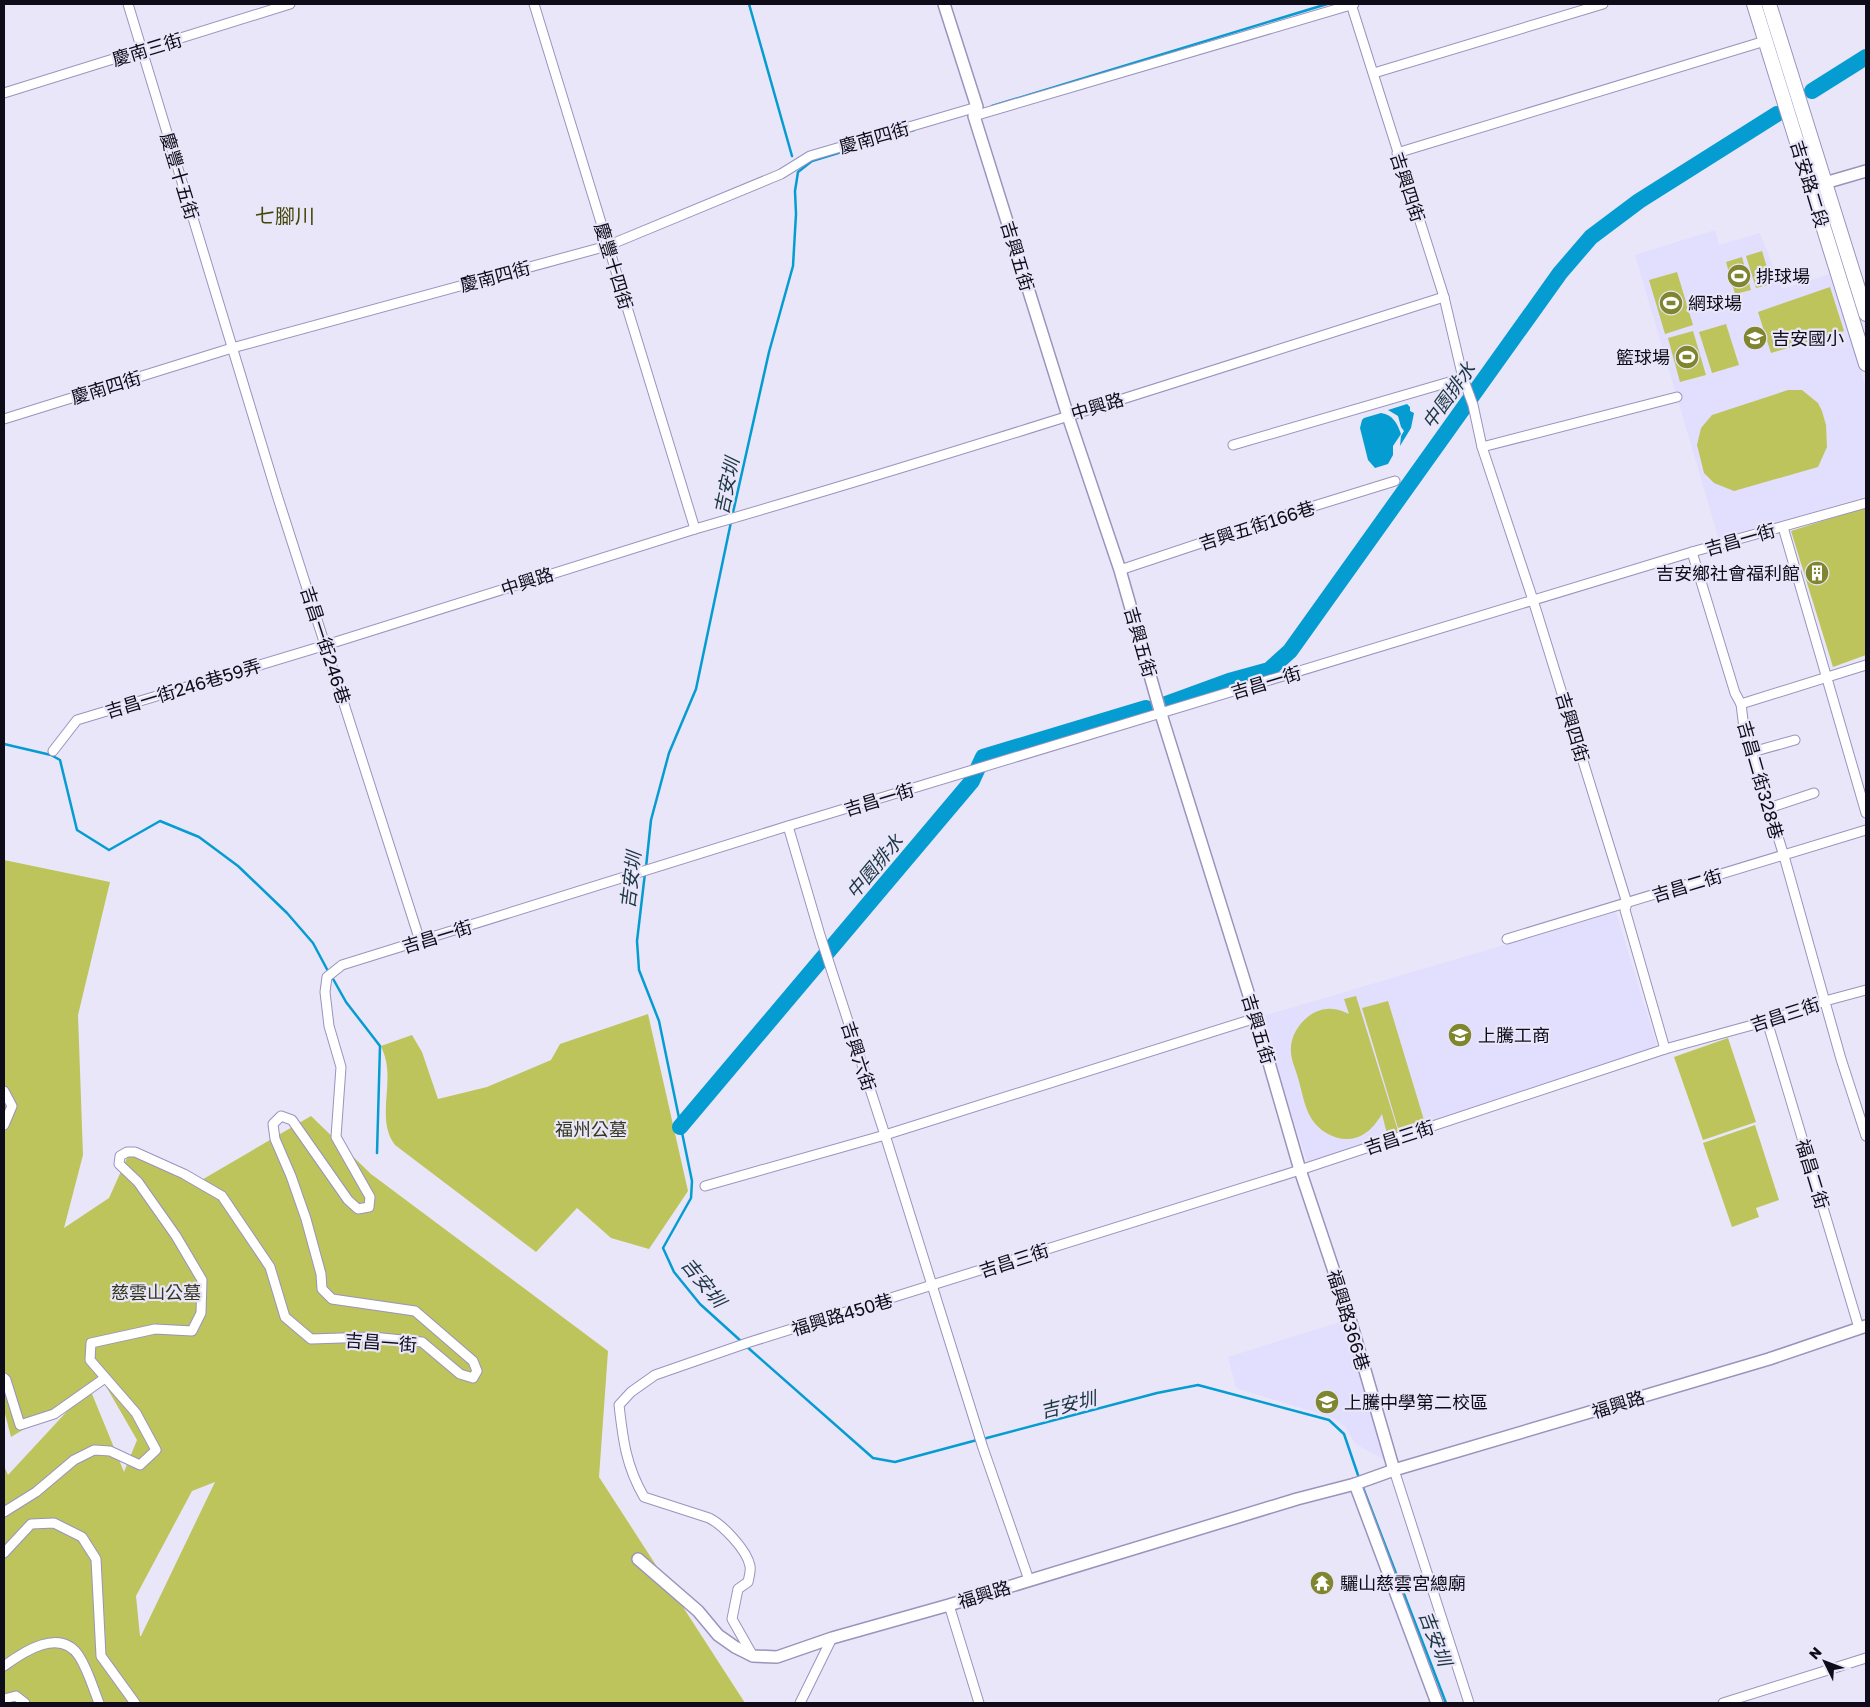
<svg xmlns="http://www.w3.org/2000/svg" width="1870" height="1707" viewBox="0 0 1870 1707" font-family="'Golos Text','Noto Sans TC',sans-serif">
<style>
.built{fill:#e2defd}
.green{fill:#bdc45b;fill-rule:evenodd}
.water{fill:#059cd2}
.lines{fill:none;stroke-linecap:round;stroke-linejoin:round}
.stream{stroke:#059cd2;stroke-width:2.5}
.river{stroke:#059cd2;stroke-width:16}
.minor-casing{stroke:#9b93bd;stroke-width:11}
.tertiary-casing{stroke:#9b93bd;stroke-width:14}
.primary-casing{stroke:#9b93bd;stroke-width:16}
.minor{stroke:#fff;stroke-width:9}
.tertiary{stroke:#fff;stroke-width:11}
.primary{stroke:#fff;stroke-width:14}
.labels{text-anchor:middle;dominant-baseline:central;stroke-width:4.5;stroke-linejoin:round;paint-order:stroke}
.street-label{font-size:18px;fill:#0f0c1a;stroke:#e9e6f9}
.poi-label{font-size:18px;fill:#0f0c1a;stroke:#e9e6f9;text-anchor:start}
.park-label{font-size:18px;fill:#35371f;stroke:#e9e6f9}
.water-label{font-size:19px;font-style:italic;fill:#1c3643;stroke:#e9e6f9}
.quarter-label{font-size:20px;fill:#444607;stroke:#e9e6f9}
</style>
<rect width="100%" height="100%" fill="#e9e6f9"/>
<g class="built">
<polygon points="1715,230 1719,245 1760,233 1782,289 1830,274 1866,387 1866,496 1719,540 1635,255"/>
<polygon points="1616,912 1659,1053 1308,1164 1260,1017"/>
<polygon points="1343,1321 1392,1464 1356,1444 1344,1426 1330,1417 1236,1388 1228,1357"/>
</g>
<g class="green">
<polygon points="1762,251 1772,284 1756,288 1746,256"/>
<polygon points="1742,257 1751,290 1735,294 1726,262"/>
<polygon points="1677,272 1693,325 1665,334 1649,280"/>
<polygon points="1830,287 1844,331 1771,353 1758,312"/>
<polygon points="1726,324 1739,365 1712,373 1699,332"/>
<polygon points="1693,331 1706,375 1680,382 1668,338"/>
<polygon points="1788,390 1802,390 1818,403 1822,411 1826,425 1827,447 1818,467 1734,491 1714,483 1704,473 1697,445 1701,428 1712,415"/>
<polygon points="1866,507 1866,655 1833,667 1791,531"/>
<path d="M4 860 110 882 78 1015 83 1155 64 1228 109 1198 132 1147 193 1185 311 1116 371 1174 608 1351 599 1477 745 1703H4V1466L8 1475 84 1393 11 1437 4 1410ZM103 1381 137 1440 124 1472 90 1389ZM215 1482 141 1636H140L136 1596 192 1491Z"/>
<path d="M1356 996 1399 1134 1388 1138 1382 1114C1377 1122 1372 1129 1364 1134 1346 1146 1321 1135 1311 1118 1304 1106 1302 1091 1298 1078 1296 1070 1291 1060 1291 1052 1289 1033 1307 1010 1327 1009 1335 1008 1342 1011 1349 1014L1344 999Z"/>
<polygon points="1388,1001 1424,1120 1398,1128 1362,1008"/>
<path d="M648 1014 688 1191 649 1249 611 1238 577 1208 536 1252 395 1145C377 1121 392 1089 386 1061 385 1056 383 1051 381 1046L412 1035 422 1052 438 1099 487 1087 551 1060 560 1044Z"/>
<polygon points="1728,1038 1756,1122 1703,1140 1674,1057"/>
<polygon points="1755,1125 1779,1200 1756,1208 1759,1217 1732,1227 1703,1143"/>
</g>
<g class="water">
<polygon points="1407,404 1410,407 1410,411 1414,413 1411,428 1400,446 1401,436 1404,431 1401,427 1398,416 1388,410"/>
<path d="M1381 413C1393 415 1397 423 1401 434L1393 446V455L1388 464 1375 468 1368 460 1360 428 1362 420 1364 418Z"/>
</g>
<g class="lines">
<g class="stream">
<polyline points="749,4 792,156"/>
<polyline points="992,106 1327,4"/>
<polyline points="732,517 769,352 793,266 796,214 795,191 798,172 812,161 914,130"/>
<polyline points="4,744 51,755 60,760 77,830 109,850 160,821 199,837 238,866 287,913 313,943 329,973"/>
<polyline points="646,867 651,820 669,753 696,689 731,522"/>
<polyline points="645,873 637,941 639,970 659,1021 692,1181 691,1198 663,1248 674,1272 700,1304 742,1342"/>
<polyline points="332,977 346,1002 380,1046 377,1153"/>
<polyline points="746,1346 873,1458 895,1462 977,1440"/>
<polyline points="983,1439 1157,1393 1198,1385 1329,1420 1344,1434 1359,1478"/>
<polyline points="1362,1485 1446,1703"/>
</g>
<g class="river">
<polyline points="1812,91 1866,57"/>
<polyline points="1166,704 1229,681 1269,670 1290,651 1560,273 1591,237 1639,201 1777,114"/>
<polyline points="680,1127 972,781 983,757 1146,708"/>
</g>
<g class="minor-casing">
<g id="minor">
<polyline points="128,4 277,495 420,941"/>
<polyline points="534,4 695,529"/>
<polyline points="1351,4 1444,297 1463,378 1473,405 1482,447 1533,600 1627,903 1625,910 1665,1049"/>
<polyline points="1374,73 1603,4"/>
<polyline points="4,93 290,4"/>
<polyline points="974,116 1354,4"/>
<polyline points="1397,153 1765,41"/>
<polyline points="4,419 232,348 607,246 781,174 810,156 977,107"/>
<polyline points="1233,445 1463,378"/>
<polyline points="1482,447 1677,397"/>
<polyline points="1783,527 1866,813"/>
<polyline points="1692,552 1735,693 1741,704 1866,665"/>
<polyline points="1120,570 1285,515 1395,481"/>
<polyline points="1741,704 1744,728 1784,856 1841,1059 1866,1136"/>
<path d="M53 751 77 720 326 645 695 529C946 457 1194 376 1444 297"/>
<polyline points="1752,752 1795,740"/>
<polyline points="1769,808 1814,793"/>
<polyline points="788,826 820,935 885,1135 983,1448 1029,1580"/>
<polyline points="1507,939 1866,830"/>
<polyline points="1767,1021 1859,1328"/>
<polyline points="4,1091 12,1106 4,1125"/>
<polyline points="705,1186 885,1135 1256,1018"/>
<polyline points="4,1378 6,1380 20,1425 54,1414 105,1378"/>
<polyline points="1394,1470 1469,1703"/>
<polyline points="4,1512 36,1492 74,1460 94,1450 110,1451 140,1465 156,1450 136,1413 90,1360 91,1343 155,1329 192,1331 201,1313 202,1280 176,1236 138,1182 119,1164 120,1156 127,1152 135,1152 184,1174 222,1196 270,1267 285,1317 311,1339 372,1337 422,1342 460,1374 473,1378 477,1371 473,1361 415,1311 332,1299 322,1289 321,1274 306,1219 291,1176 275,1139 273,1124 281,1116 292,1120 348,1200 358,1209 369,1207 370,1197 336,1137 341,1067 329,1026 325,992 327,977 342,965 788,826 1692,552 1866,503"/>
<polyline points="4,1553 31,1524 54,1523 82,1537 96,1559 101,1656 135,1703"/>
<polyline points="949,1605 979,1703"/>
<path d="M753 1656 732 1619 738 1589 748 1582C749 1577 751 1570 750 1566 747 1550 723 1525 709 1518L644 1497C626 1466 623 1440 619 1405L631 1392 655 1375 750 1342 1300 1170 1665 1049 1767 1021 1825 1001 1866 990"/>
<path d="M4 1666C23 1652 60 1627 79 1656 88 1670 93 1688 99 1703"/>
<polyline points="4,1699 16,1696 25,1703"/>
<polyline points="800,1703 832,1638"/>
<polyline points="1723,1703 1866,1658"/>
</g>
</g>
<g class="tertiary-casing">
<g id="tertiary">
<polyline points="944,4 977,107 974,116 1068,416 1120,570 1161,714 1256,1018 1300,1170 1350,1319 1394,1470"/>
<polyline points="1811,187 1866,171"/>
<polyline points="1355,1484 1437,1703"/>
<polyline points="638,1559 698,1611 718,1635 735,1647 753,1656 777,1657 832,1638 949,1605 1297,1499 1355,1484 1394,1470 1769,1359 1866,1326"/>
</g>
</g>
<g class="primary-casing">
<g id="primary">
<polyline points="1754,4 1866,364"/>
<polyline points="1769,4 1866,314"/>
</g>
</g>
<use href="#minor" class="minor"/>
<use href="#tertiary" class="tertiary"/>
<use href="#primary" class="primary"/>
</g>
<defs>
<g id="stadium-disc" transform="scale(1.25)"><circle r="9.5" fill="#808530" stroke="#e9e6f9"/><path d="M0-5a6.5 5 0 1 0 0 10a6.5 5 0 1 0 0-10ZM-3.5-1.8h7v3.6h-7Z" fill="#fff"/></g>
<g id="school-disc" transform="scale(1.25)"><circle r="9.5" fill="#808530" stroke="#e9e6f9"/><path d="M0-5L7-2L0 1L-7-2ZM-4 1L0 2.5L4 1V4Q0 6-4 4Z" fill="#fff"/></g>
<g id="building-disc" transform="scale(1.25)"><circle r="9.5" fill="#808530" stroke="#e9e6f9"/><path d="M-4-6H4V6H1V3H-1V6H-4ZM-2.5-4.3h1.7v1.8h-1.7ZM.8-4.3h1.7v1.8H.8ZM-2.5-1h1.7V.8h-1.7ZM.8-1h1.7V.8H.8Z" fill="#fff"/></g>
<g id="temple-disc" transform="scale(1.25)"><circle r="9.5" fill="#808530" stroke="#e9e6f9"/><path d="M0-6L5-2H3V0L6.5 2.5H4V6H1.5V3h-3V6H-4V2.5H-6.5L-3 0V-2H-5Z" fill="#fff"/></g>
</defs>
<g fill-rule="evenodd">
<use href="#stadium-disc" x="1739" y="276"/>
<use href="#stadium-disc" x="1671" y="303"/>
<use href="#school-disc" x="1755" y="338"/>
<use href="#stadium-disc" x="1687" y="357"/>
<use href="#building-disc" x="1817" y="573"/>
<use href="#school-disc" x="1460" y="1035"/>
<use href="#school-disc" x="1327" y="1402"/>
<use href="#temple-disc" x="1322" y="1583"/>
</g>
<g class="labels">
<g class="street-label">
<text transform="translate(147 49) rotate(-17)">慶南三街</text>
<text transform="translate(874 137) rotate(-16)">慶南四街</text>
<text transform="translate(180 176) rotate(73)">慶豐十五街</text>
<text transform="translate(1810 184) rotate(73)">吉安路二段</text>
<text transform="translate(1408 187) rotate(72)">吉興四街</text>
<text transform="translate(1018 256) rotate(73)">吉興五街</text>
<text transform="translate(614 266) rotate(73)">慶豐十四街</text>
<text transform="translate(495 276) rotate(-15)">慶南四街</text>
<text transform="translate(106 387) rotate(-17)">慶南四街</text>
<text transform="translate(1097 406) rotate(-17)">中興路</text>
<text transform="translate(1257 525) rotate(-18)">吉興五街166巷</text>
<text transform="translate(1740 539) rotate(-16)">吉昌一街</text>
<text transform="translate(527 581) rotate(-18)">中興路</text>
<text transform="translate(1141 642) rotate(74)">吉興五街</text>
<text transform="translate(326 645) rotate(72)">吉昌一街246巷</text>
<text transform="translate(1266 682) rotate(-17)">吉昌一街</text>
<text transform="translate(183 688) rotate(-17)">吉昌一街246巷59弄</text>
<text transform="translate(1573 727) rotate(73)">吉興四街</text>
<text transform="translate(1761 780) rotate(74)">吉昌二街328巷</text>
<text transform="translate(879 799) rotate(-17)">吉昌一街</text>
<text transform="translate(1687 885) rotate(-17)">吉昌二街</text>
<text transform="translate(437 936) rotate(-17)">吉昌一街</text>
<text transform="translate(1785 1014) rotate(-18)">吉昌三街</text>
<text transform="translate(1259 1029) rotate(73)">吉興五街</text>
<text transform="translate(859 1056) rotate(72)">吉興六街</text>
<text transform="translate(1399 1137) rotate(-18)">吉昌三街</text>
<text transform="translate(1813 1174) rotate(73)">福昌二街</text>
<text transform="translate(1014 1260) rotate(-18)">吉昌三街</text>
<text transform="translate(842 1314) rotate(-17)">福興路450巷</text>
<text transform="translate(1349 1320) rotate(73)">福興路366巷</text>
<text transform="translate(381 1342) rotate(4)">吉昌一街</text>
<text transform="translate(1618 1404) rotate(-17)">福興路</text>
<text transform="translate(984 1594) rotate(-17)">福興路</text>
</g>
<g class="poi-label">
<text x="1756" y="276">排球場</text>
<text x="1688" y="303">網球場</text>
<text x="1772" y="338">吉安國小</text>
<text x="1670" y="357" text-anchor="end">籃球場</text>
<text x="1800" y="573" text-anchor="end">吉安鄉社會福利館</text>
<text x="1478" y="1035">上騰工商</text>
<text x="1344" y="1402">上騰中學第二校區</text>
<text x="1340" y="1583">驪山慈雲宮總廟</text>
</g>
<g class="park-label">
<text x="591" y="1129">福州公墓</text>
<text x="156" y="1292">慈雲山公墓</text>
</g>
<g class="water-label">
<text transform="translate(1448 395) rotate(-54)">中園排水</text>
<text transform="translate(726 486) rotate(-78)">吉安圳</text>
<text transform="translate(874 866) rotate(-50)">中園排水</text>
<text transform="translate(630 880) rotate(-83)">吉安圳</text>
<text transform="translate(704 1282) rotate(51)">吉安圳</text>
<text transform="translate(1068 1404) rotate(-14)">吉安圳</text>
<text transform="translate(1436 1638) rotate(69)">吉安圳</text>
</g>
<g class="quarter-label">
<text x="285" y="215">七腳川</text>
</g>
</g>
<rect width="1870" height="1707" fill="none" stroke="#0f0c1a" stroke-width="10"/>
<g transform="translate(1825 1662) rotate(312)" stroke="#e9e6f9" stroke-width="4" paint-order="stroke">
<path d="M0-4L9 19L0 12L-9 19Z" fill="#0f0c1a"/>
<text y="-8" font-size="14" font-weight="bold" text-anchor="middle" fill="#0f0c1a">N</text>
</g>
</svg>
